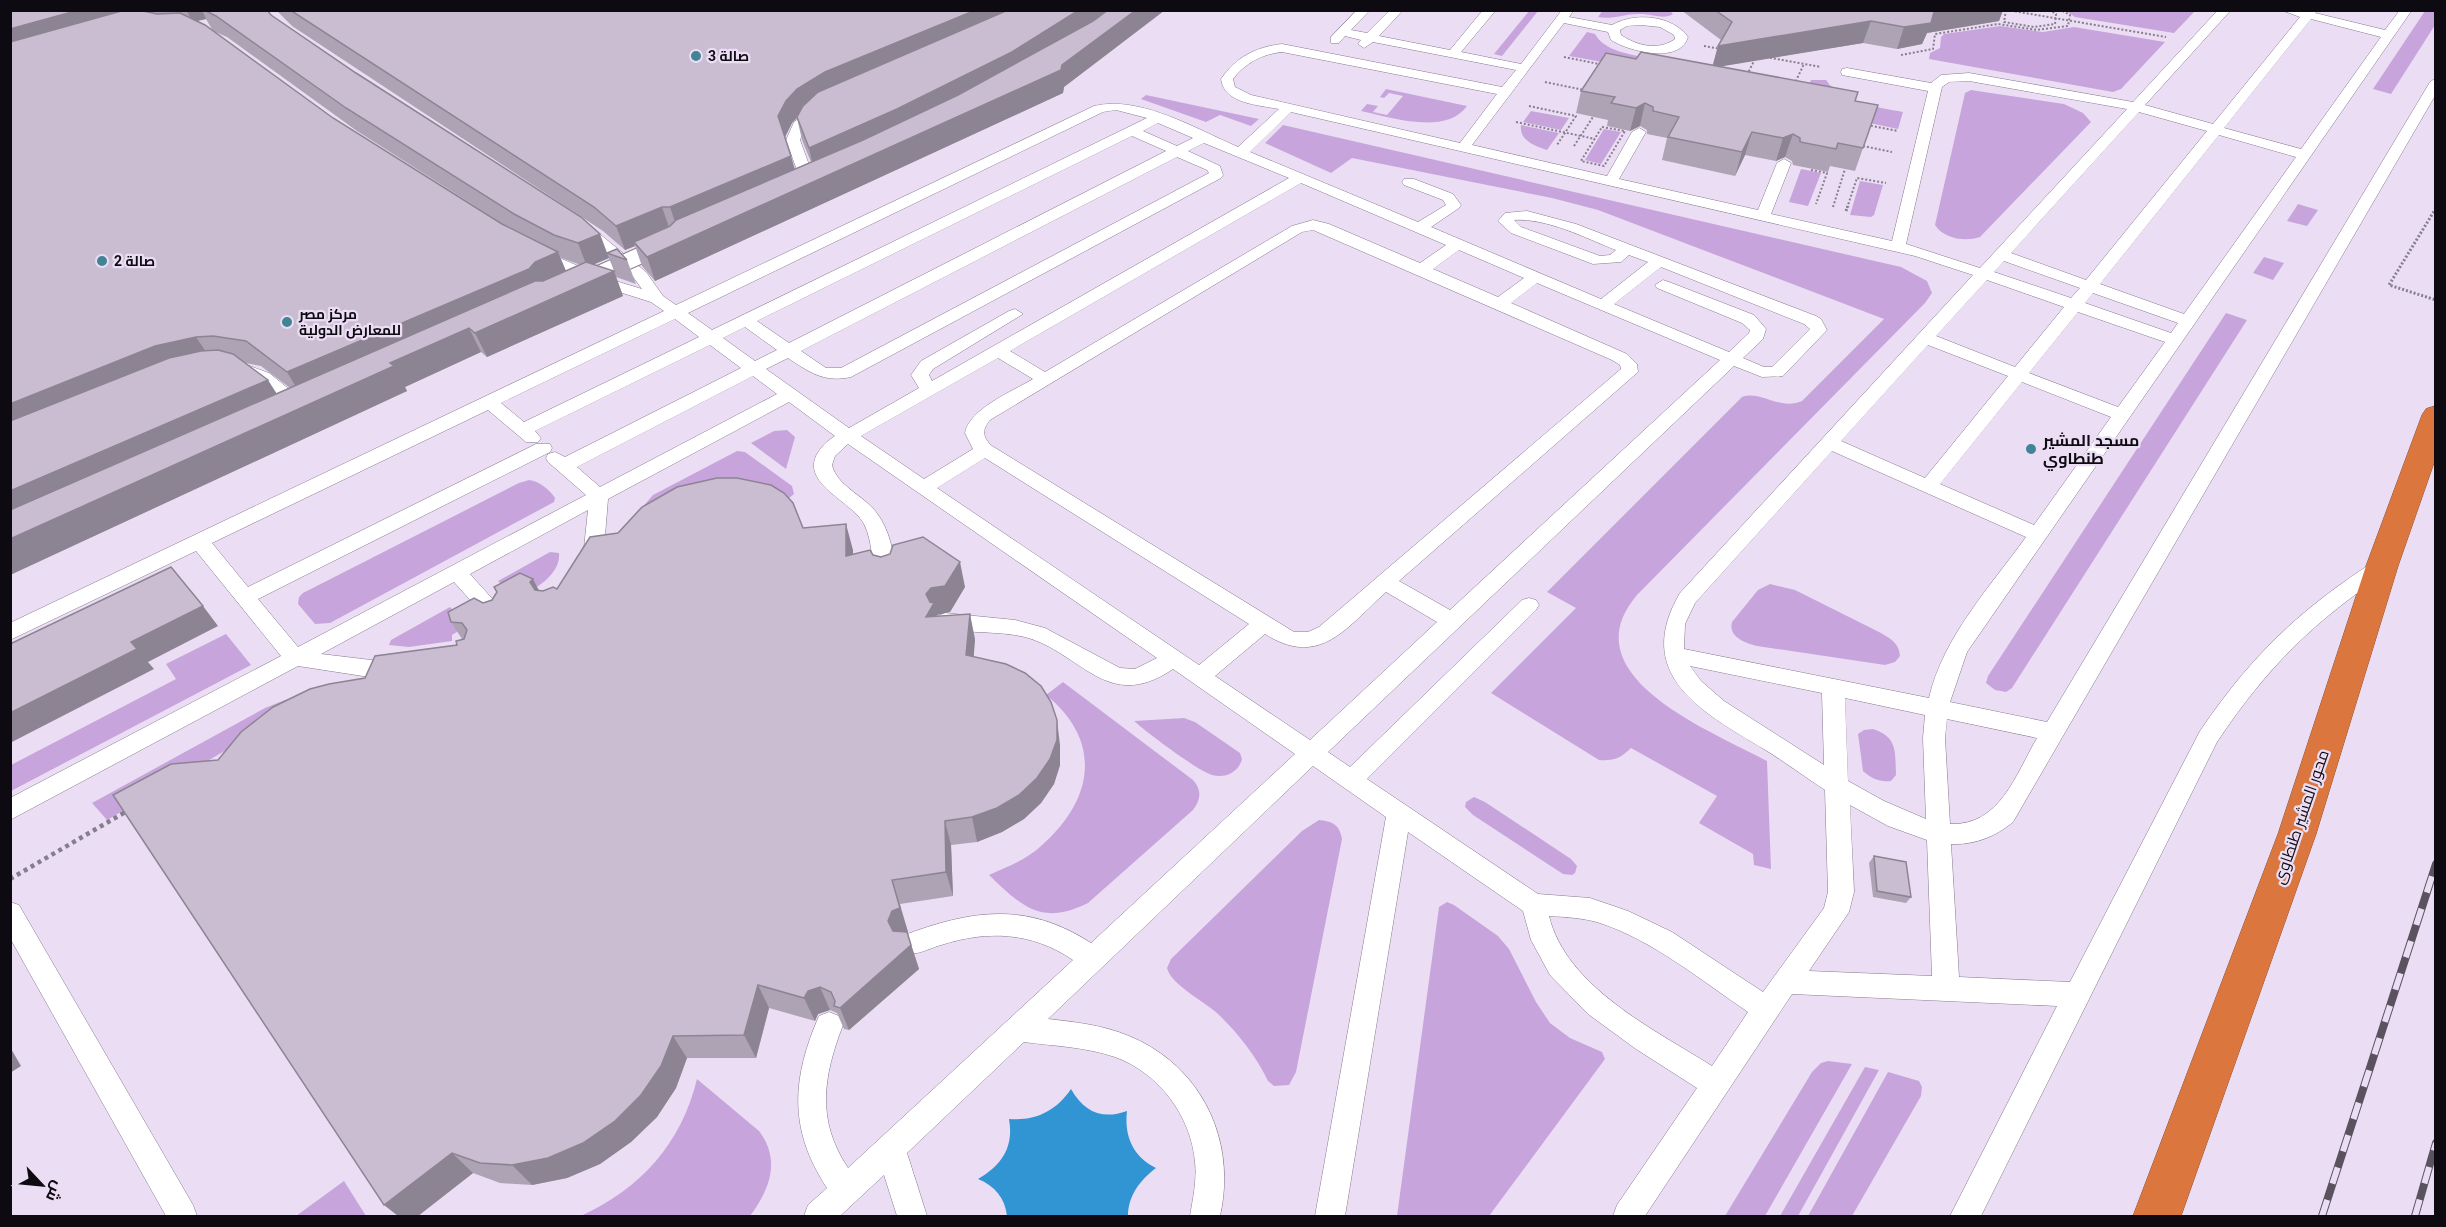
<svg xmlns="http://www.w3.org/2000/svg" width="2446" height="1227" viewBox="0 0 2446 1227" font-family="Roboto,Cairo,sans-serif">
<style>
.green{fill:#c7a5dc}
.water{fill:#3195d3}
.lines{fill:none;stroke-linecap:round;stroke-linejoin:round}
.lane-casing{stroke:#867a8d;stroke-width:1}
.highway-casing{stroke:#93502f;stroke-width:1}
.path-far2{stroke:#877e8d;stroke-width:2;stroke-dasharray:2 2;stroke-linecap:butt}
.path-far1{stroke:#877e8d;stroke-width:3;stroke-dasharray:2 2;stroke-linecap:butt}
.path{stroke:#877e8d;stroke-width:4.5;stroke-dasharray:4 4;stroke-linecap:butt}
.lane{fill:#fff;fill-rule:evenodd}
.highway{fill:#db763f;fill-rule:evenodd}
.rail-casing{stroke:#5a535f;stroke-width:8}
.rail{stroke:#ebdef4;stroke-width:6;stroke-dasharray:17;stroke-linecap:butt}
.lane-bridge-casing{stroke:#867a8d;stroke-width:18;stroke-linecap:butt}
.lane-bridge{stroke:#fff;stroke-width:16}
.wall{fill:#aea3b5;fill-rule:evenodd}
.shaded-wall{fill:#8d8493}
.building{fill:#cabdd2;stroke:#8d8493;stroke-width:1.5}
.poi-dot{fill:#428495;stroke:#ebdef4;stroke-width:2}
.labels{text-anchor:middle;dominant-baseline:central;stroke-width:4.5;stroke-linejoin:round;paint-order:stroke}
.far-poi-label{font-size:14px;font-weight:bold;fill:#0e0a11;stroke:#ebdef4;text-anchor:start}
.poi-label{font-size:16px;font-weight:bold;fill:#0e0a11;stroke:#ebdef4;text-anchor:start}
.street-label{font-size:16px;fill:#0e0a11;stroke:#ebdef4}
</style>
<rect width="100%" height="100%" fill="#ebdef4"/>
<g class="green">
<path d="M1603 10H1669L1673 14C1665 20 1651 14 1641 14 1626 13 1612 20 1598 17Z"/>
<polygon points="1529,11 1538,11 1502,56 1494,54"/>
<polygon points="2066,11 2195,11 2174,33 2075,17"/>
<polygon points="2425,11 2435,11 2435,25 2391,94 2373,89"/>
<polygon points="2000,26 2043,32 2074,27 2165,42 2121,89 2113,92 1929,59 1930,53 1940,48 1941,37 1944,34"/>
<path d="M1587 32 1595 34C1604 50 1625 53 1642 57L1635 68 1569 56Z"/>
<path d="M1811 80H1826C1841 103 1878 107 1903 112L1898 129 1855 120 1804 97Z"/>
<path d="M1386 89 1467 106C1446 136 1389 117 1361 111L1367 104 1378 106 1373 112 1387 115 1403 96 1389 93 1384 98 1380 97Z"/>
<path d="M1971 90 2064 104 2083 113 2091 122 1980 237C1965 242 1944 239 1935 225L1965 93Z"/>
<polygon points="1146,95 1259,119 1251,126 1220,115 1206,122 1141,99"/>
<polygon points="1531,111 1569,118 1561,130 1523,122"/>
<path d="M1283 125 1901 267 1927 281 1932 293 1925 303 1637 595C1568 676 1712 731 1767 761L1771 869 1754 865 1753 854 1699 823 1717 796 1631 748C1621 758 1614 761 1599 760L1491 693 1576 608 1547 592 1742 397C1761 390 1779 411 1802 401L1884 319 1598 210 1552 198 1352 158 1331 173 1265 143Z"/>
<path d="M1521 125 1559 133 1547 150C1534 146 1519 140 1521 125Z"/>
<polygon points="1604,129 1621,132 1601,164 1585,160"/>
<polygon points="1801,169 1821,173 1808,206 1789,202"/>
<polygon points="1860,181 1883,185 1874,215 1871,217 1850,215"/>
<polygon points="2298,204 2318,210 2307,226 2287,221"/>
<polygon points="2264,257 2284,263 2273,280 2253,273"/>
<polygon points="2226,313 2247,320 2012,688 2006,692 1995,690 1986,683 1988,676"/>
<polygon points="787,430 795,437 786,469 751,443 774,431"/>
<polygon points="737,451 745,452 792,486 794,494 788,499 633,518 653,495"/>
<path d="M529 480C539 481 550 490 555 498L554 502 330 623 315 624 298 604 299 597 303 593 519 483Z"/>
<path d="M550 552 559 553C561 575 534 590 517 598L498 581Z"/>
<path d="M1770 584 1795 590 1881 633C1891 639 1899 643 1900 656L1895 662 1885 665 1757 646C1745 643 1728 637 1732 622L1758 590Z"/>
<polygon points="450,607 468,625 452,635 452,641 409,647 389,645 391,640"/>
<polygon points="226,634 251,665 11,791 11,765 176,679 166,664"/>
<path d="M1063 682 1193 780C1202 790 1201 799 1193 810L1088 903C1042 926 1022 907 989 875 1007 867 1026 860 1041 846 1094 800 1103 741 1046 695Z"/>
<polygon points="325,692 107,820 92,803 265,708 285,700"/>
<path d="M1184 718 1195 722 1240 753 1242 759C1239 772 1225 779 1212 775 1198 771 1146 732 1134 721Z"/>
<path d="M1873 729C1898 737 1895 752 1896 775L1891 781C1879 782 1872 779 1863 771L1858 734 1864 730Z"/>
<polygon points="1474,797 1485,802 1571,859 1577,866 1575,873 1572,875 1563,874 1473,815 1465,807 1466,802"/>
<path d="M1319 820C1332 821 1340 825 1342 839L1296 1072 1289 1085 1274 1086 1268 1081C1256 1056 1238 1033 1218 1014 1204 1001 1171 985 1167 968L1171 959 1302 831Z"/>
<polygon points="1447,902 1454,905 1498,936 1509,949 1536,1002 1550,1023 1570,1038 1602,1052 1605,1059 1489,1216 1397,1216 1439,907"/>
<polygon points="1828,1061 1852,1064 1765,1216 1725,1216 1812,1072 1821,1063"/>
<polygon points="1865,1067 1879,1070 1798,1216 1780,1216"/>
<polygon points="1888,1072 1919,1081 1922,1087 1921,1096 1852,1216 1808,1216"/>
<path d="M697 1079 759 1131C781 1160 770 1189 750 1216H581C641 1188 681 1144 697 1079Z"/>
<polygon points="344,1181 366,1216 296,1216"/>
</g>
<path class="water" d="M1071 1089C1084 1112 1102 1120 1127 1111 1124 1136 1133 1157 1156 1168 1140 1180 1128 1196 1128 1216H1007C1005 1198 995 1186 978 1179 1002 1165 1014 1147 1009 1119 1036 1121 1056 1111 1071 1089Z"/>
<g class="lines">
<g class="lane-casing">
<g id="lane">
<path d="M1357 10H1370L1351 30 1367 33 1390 10H1403L1379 36 1450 50 1483 10H1496L1461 52 1521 64 1562 10H1574L1569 17 1612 25C1635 12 1672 15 1688 37 1680 65 1628 51 1611 40L1608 32 1564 23 1472 145 1607 176 1632 132 1639 128 1646 132 1619 179 1758 210 1777 163 1784 159 1791 163 1771 214 1892 241 1928 91 1842 75 1841 72 1842 69 1847 68 1931 83 1941 75 1969 73 2133 102 2218 10H2231L2145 105 2213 124 2300 17 2281 10H2318L2315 13 2385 30 2400 10H2412L1967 652 1950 702 2047 722 2430 82 2436 78V94L2013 822C1995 837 1974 845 1951 844L1959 977 2070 982 2200 731C2251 656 2299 610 2375 561L2382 559 2389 561 2392 566 2389 571C2314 621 2267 667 2217 742L1981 1216H1950L2057 1006 1792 994 1645 1216H1613L1617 1205 1697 1088 1636 1049 1588 1014 1550 975 1531 940 1523 911 1408 832 1345 1216H1315L1386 817 1313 766 1048 1019C1075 1022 1103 1025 1129 1036 1202 1066 1237 1141 1220 1216H1190C1193 1198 1197 1180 1195 1162 1191 1116 1159 1073 1115 1057 1086 1047 1054 1046 1024 1042L907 1153 927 1216H897L884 1175 840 1216H804L808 1205 827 1188C788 1129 792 1078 819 1016L829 1012 839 1016 843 1025C823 1077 816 1120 848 1168L1073 960C1032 932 988 930 941 945 927 949 916 957 902 952L898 944 902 936C971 910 1026 901 1091 943L1295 754 1173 669C1107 714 1081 652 1025 637 997 630 966 635 938 626L934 621 938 616 945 613 1015 620 1045 628 1120 668 1135 669 1157 658 848 444 835 456 832 465C837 486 863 495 876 512 890 530 893 552 897 573L894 578 887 580 880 578C870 562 873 541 864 524 853 502 803 485 816 456 820 448 828 440 835 436L789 402 608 499 604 548 596 567 589 569 582 567 579 562 584 548 588 510 470 574 505 613 509 618 505 623 498 626 491 623 454 582 321 654 405 664 408 670 405 676 376 678 298 666 10 820V798L281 656 196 551 10 640V623L664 311 651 302 597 285 533 257 530 254 533 251H543L609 279 642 289 634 278 575 228 572 225 575 222H585L646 272 663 296 676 305 1094 106C1140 95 1196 129 1238 147L1279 109C1259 105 1224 104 1221 79 1236 57 1256 47 1282 44L1502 87 1516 70 1373 42 1364 48 1358 44 1361 40 1345 36 1339 43H1331V37ZM2311 19 2381 37 2301 149 2224 128ZM1641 25 1660 27 1674 35 1675 39C1659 51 1637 46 1621 35L1620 30 1627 26ZM1282 52 1497 94 1460 143 1251 95 1235 87 1233 79C1245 63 1262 54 1282 52ZM1969 81 2127 109 1980 268 1906 244 1942 87 1949 82ZM1116 110 1147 118 712 330 688 313 1103 112ZM1291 112 1915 256 1973 275 1680 593C1632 675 1702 712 1764 749 1785 762 1805 777 1825 790L1828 892 1824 908 1763 992 1672 932 1628 911 1590 898 1538 894 1367 779 1536 610 1539 605 1536 600 1529 598 1522 600 1350 767 1328 752 1734 366 1762 377 1783 376 1827 330 1821 319 1816 316 1576 224 1527 211 1505 213 1498 221 1511 233 1593 264 1621 262 1629 255 1648 262 1601 299 1431 227 1459 208 1461 205 1453 194 1414 179H1404L1402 182 1404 185 1443 200 1446 205 1418 222 1250 152ZM2139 112 2207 131 2086 280 2011 253ZM1158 123 1193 138 1177 146 1143 131ZM2219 135 2296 157 2184 314 2100 284ZM1132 136 1166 151 789 343 757 321ZM1204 143 1289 178 932 381 929 375 933 369 1023 314 1015 309 1009 311 921 361 911 375 919 388 849 428 766 369 788 358C809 372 824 383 851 377L1221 178 1223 175 1220 166 1188 151ZM1177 157 1207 170 1209 173 841 368H826L801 351ZM1301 183 1446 245 1420 263 1329 224 1313 220 1292 226 1045 372 1010 351ZM1514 220C1548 218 1585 238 1616 250L1610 255 1600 256 1521 227ZM1313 230 1612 360 1620 365 1621 369 1319 627 1308 632H1294L992 446C982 437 982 429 990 420L1302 232ZM1459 250 1524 278 1498 297 1433 269ZM2004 261 2080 288 2071 298 1994 272ZM1661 267 1804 324 1810 329 1772 367H1764L1743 358 1763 339 1766 329 1754 315 1669 282 1663 280 1655 285 1657 288 1742 323 1750 330 1749 333 1729 352 1614 304ZM1987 280 2064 307 2015 367 1936 336ZM1537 283 1720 360 1450 610 1399 581 1638 372 1637 364 1627 354 1511 303ZM2093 293 2178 323 2171 333 2085 303ZM2078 312 2165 342 2118 407 2029 373ZM675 319 699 337 524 422 501 403ZM745 327 777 350 755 361 723 338ZM710 345 741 368 565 457 555 452 548 454 546 458 548 462 586 495 298 647 258 599 550 452 552 448 550 444H536L248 587 212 543 488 410 526 442H538L541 438 535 431ZM1928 345 2008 376 1925 478 1841 441ZM998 358 1033 379C1013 391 969 409 965 433L973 449 924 479 861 436ZM753 376 777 394 600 487 577 467ZM2022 382 2111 417 2034 525 1940 484ZM1832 451 2026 537C1990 587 1943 637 1929 698L1684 649 1685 624 1695 603ZM985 458 1249 624 1199 665 937 488ZM1386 592 1437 622 1310 740 1215 676 1265 634C1320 669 1347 627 1386 592ZM1690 666 1822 693 1824 765 1724 701 1701 681ZM1845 698 1925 715 1923 738 1926 819 1884 801 1848 781ZM1947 719 2037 738C2016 774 2000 826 1950 824L1945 738ZM1850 805 1888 826 1927 840 1932 976 1809 971 1849 912 1854 892ZM1549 916C1566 917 1584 918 1600 923 1654 941 1702 981 1748 1012L1712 1066C1655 1030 1566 987 1549 916Z"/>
<polygon points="821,103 828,107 805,127 800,140 815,181 808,185 801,181 786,140 794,122"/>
<polygon points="244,364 269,373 306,403 309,407 306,411 294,411 257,381 238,373 235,369 238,365"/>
<polygon points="10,902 19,905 193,1205 197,1216 166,1216 10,938"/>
</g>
</g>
<g class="highway-casing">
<polygon id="highway" points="2436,406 2436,457 2398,566 2316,834 2181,1216 2133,1216 2278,834 2366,566 2422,415 2426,409"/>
</g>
<g class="path-far2">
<polyline points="2006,10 2004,22 2034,27 2055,24 2056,14 2050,10"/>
<polyline points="2007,10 2166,37"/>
<polyline points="1704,46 1721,49"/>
<polyline points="1901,55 1933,49 1935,34 1998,24 2037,30 2068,26 2070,15 2061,10"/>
<polyline points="1564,57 1604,65"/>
<polyline points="1766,57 1821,67"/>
<polyline points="1747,75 1756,57"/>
<polyline points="1545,82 1584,90"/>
<polyline points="1794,85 1804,64"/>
<polyline points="1529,106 1576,116 1557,145"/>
<polyline points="1516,122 1595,139"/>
<polyline points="1867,125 1898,131"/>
<polygon points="1602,127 1625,131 1604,166 1581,161"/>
<polyline points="1574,146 1593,117"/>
<polyline points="1863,146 1892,152"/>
<polyline points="1811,170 1827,173 1816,204"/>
<polyline points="1833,207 1845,169"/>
<polyline points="1847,208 1857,178 1886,183"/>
</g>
<g class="path-far1">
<polyline points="2436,208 2389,285 2436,300"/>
<polyline points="1846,211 1848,206"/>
</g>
<polyline class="path" points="10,879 127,811"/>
<use href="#lane" class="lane"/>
<use href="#highway" class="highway"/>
<g class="rail-casing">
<g id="rail">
<polyline points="2322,1216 2436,864"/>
<polyline points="2415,1216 2436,1143"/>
</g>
</g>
<use href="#rail" class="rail"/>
<g class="lane-bridge-casing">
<polyline id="lane-bridge" points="583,281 664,245"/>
</g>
<use href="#lane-bridge" class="lane-bridge"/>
</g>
<g class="wall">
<path d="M10 10H267L271 15 607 253 627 260 636 284 616 277 623 296 487 357 481 352 405 387 407 391 10 575ZM206 19 213 31 227 37 357 131 505 225 333 118 196 21ZM560 257 564 259 581 265 566 271ZM609 258 614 271 593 265ZM245 363 261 366 290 388 277 394Z"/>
<path d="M276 10H1165L1064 87 1063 93 655 281 642 266 635 246 625 250 603 231 292 26ZM797 118 802 140 811 162 795 169 785 137 792 123Z"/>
<polygon points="1681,10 2003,10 1999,21 1927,33 1922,44 1897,49 1863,43 1719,66 1855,101 1863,148 1855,171 1830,166 1828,172 1793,165 1792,161 1785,157 1776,161 1745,155 1735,176 1662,160 1667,138 1647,134 1647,130 1640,126 1630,131 1607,126 1608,120 1576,113 1581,91 1636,59 1713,65 1718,46 1721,40"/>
<polygon points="803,528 853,550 853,555 873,555 965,587 950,612 937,614 937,616 975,639 973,657 1060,745 1060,765 1054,784 1041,803 1024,819 1002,832 977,842 951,845 953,896 900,904 908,932 907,932 919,969 849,1030 844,1029 837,1013 830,1010 818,1014 815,1021 769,1008 756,1058 687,1058 676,1088 657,1117 631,1142 600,1164 567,1178 532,1185 500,1183 473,1173 418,1216 398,1216 218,760 365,678 457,645 462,639 451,622 483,603 492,600 497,593 494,587 543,591 557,589"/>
<polygon points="1874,856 1911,897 1906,903 1873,897 1869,863"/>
</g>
<g class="shaded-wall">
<polygon points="79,10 137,10 10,55 10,29"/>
<polygon points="186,10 202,10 206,19 193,22"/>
<polygon points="976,10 1030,10 802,112 792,123 784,139 778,116 786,101 797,89 825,72"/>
<polygon points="1079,10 1113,10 1015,74 814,171 809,148"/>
<polygon points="1136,10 1165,10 1064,87 1063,93 655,281 647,257 1062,65"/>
<polygon points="1941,10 2003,10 1999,21 1927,33 1922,44 1897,49 1904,27 1934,12"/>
<polygon points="1871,21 1863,43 1712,68 1718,46"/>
<polygon points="1645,103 1640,126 1630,131 1636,108"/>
<polygon points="1752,132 1745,155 1735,176 1742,152"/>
<polygon points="1793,134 1785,157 1776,161 1783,138"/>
<polygon points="791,156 797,179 678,231 670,207"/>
<polygon points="662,207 670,230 634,242 635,246 625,250 616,226"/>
<polygon points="600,234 609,258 587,267 578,243"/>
<polygon points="558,252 568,276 302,397 287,372"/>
<polygon points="614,271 623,296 487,357 475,333"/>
<polygon points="469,328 481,352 405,387 407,391 10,575 10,539 390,363"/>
<polygon points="196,337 213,362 10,437 10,404 155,346"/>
<polygon points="268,380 284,405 10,526 10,491"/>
<polygon points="846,524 853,550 853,582 846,556"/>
<polygon points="960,562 965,587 950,612 937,615 940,629 926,617 926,594"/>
<polygon points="533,579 546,604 544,608 530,582"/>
<polygon points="203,606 218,626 148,662 154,669 10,743 10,713 131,642"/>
<polygon points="970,614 975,639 972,681 966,655"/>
<polygon points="1057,720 1060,745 1060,765 1054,784 1041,803 1024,819 1002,832 977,842 972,817"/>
<polygon points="945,821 951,845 953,896 946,872"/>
<polygon points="892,880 908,932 900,935 896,945 888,921"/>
<polygon points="907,932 919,969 849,1030 840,1008"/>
<polygon points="758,985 769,1008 756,1058 744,1035"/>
<polygon points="820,987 830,1010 818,1014 815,1021 804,998 808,991"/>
<polygon points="673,1036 687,1058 676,1088 657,1117 631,1142 600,1164 567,1178 532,1185 512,1165"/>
<polygon points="10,1047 21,1066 10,1073"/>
<polygon points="452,1153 473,1173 418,1216 398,1216 384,1205"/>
</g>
<g class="building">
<polygon points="10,10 79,10 10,29"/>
<polygon points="125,10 138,10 157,14 180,13 205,25 333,118 502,224 558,252 535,262 529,269 287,372 246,341 213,336 196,337 155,346 10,404 10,42"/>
<polygon points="204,10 267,10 271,15 356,73 581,217 600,234 578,243 554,235 514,214 346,108 216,16"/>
<polygon points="290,10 976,10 825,72 797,89 786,101 778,116 791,156 670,207 662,207 616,226 594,207"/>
<polygon points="1008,10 1079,10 1012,52 897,109 809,148 797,117 803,106 818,92"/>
<polygon points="1108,10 1136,10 1062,65 1061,70 647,257 634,242 670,226 676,220 863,140 958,95 1093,21"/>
<polygon points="1715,10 1941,10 1934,12 1931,23 1904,27 1871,21 1718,46 1732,22"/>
<polygon points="1641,52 1858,92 1855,101 1878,105 1863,148 1838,143 1836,149 1800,142 1800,138 1793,134 1783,138 1752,132 1742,152 1668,137 1679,117 1653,111 1653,107 1645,103 1636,108 1611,103 1615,97 1581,91 1606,53 1636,59"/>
<polygon points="617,249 627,260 607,253"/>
<polygon points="586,262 614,271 475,333 469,328 390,363 394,366 10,539 10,510 535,281 543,281"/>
<polygon points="218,350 233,354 268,380 10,491 10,421 169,358 201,351"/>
<polygon points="717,478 737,478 771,485 784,493 793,503 803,528 846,524 846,556 870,550 873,555 881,557 890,554 893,545 923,537 960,562 945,586 931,588 926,594 930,602 934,603 926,617 970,614 966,655 1006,664 1025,673 1041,686 1051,702 1057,720 1057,740 1050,759 1037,778 1019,795 997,808 972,817 945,821 946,872 892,880 900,908 892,911 888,921 893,931 907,932 911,945 840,1008 834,1006 835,1001 831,992 820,987 808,991 804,998 758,985 744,1035 673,1036 661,1066 641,1095 615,1121 583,1143 548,1158 512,1165 480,1163 452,1153 384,1205 113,795 171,764 218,760 241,732 273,707 310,689 329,684 365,678 375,656 457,645 456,641 464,639 467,630 462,623 451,622 448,612 474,598 483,603 492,600 497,592 494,587 520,573 533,579 530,582 535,590 543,591 553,587 557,589 590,537 618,533 642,507 677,487"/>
<polygon points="171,567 203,606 131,642 137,649 10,713 10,644"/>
<polygon points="1874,856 1906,862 1911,897 1877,891"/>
</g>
<g class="poi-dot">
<circle cx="696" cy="56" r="6"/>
<circle cx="102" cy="261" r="6"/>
<circle cx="287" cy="322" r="6"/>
<circle cx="2031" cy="449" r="6"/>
</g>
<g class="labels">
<g class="far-poi-label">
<text x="708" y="56">صالة 3</text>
<text x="114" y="261">صالة 2</text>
<text x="299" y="314">مركز مصر<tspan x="299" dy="16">للمعارض الدولية</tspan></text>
</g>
<g class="poi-label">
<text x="2043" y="440">مسجد المشير<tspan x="2043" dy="18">طنطاوي</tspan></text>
</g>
<g class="street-label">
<text transform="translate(2301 817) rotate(-71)">محور المشير طنطاوى</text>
</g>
</g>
<rect width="2446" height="1227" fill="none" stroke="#0e0a11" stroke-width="24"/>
<g transform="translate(42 1185) rotate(116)" stroke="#ebdef4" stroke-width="4.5" paint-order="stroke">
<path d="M0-4.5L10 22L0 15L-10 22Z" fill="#0e0a11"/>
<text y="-9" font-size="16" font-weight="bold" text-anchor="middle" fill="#0e0a11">ش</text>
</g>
</svg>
